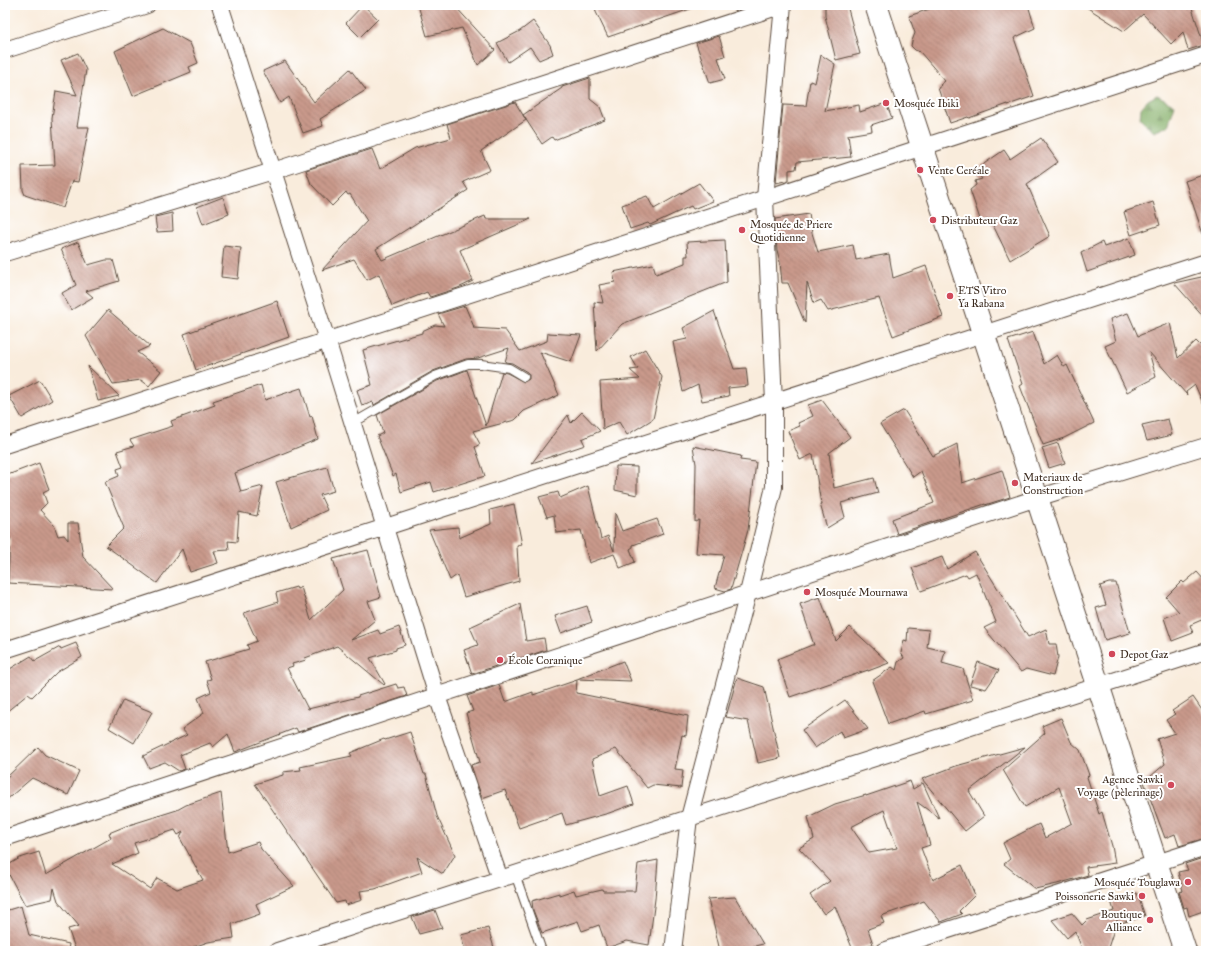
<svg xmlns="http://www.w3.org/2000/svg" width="1211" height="956" viewBox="0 0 1211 956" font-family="'IM FELL Great Primer',serif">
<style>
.forest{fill:url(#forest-firs);stroke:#5f6c42}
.building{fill:url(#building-back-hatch);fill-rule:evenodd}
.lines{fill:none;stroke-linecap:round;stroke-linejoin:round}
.lane-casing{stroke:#58473a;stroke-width:10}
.street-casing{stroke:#58473a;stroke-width:18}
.secondary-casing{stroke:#58473a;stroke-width:24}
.lane{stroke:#fff;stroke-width:8}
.street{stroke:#fff;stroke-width:16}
.secondary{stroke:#fff;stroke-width:22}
.poi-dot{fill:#d1495b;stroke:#fff;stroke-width:1.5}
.labels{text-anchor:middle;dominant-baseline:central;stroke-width:4;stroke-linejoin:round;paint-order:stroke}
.poi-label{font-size:11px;fill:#3b2a1e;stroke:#fff;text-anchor:start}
</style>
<defs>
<pattern id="forest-firs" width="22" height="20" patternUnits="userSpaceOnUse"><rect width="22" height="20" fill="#83ae66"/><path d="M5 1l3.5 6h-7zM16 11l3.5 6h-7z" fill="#6c8e53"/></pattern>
<pattern id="building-back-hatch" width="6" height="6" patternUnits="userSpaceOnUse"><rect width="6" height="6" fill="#c9998b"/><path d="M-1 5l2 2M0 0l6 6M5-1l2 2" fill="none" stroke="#a47d71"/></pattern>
</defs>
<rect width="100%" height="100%" fill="#fff"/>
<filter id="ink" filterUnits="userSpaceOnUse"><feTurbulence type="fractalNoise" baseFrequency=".025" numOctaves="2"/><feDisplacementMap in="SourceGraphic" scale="8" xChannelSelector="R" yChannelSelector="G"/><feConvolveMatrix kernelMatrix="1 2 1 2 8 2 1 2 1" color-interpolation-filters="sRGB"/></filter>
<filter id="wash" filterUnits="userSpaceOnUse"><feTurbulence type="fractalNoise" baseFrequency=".012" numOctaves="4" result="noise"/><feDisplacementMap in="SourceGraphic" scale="16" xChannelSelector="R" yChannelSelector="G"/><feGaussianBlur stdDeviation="0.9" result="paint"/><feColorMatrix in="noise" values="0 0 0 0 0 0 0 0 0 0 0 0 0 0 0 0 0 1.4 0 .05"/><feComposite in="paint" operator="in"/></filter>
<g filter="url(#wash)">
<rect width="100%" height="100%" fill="#f9ecdc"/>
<polygon class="forest" points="1157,95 1175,105 1168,126 1154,132 1140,119 1141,108 1148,100"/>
<g id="blocks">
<g class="building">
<polygon points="363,5 378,19 360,37 346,23"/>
<polygon points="418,5 454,5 495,50 478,65 462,28 427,36"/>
<polygon points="594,5 695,5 696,7 608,37 595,10 597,9"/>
<polygon points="825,5 847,5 860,54 836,60 825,16"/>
<polygon points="941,5 1028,5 1035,28 1014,38 1034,96 1008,105 1008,104 969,118 968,117 950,123 938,88 941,86 940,85 945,81 920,52 915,50 911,46 912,41 915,33 909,16"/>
<polygon points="1083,5 1191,5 1204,45 1188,50 1183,32 1171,44 1143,14 1124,31"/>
<polygon points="533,21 550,45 553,54 539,60 530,47 508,62 497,43 520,31"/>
<polygon points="163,28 190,43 198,63 189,67 191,72 133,96 115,51"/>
<polygon points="719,36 725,56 718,58 725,79 710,83 696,43"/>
<polygon points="78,53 86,70 77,127 89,127 78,182 72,181 63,208 25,195 23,190 22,166 55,165 52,118 56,91 77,95 61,60"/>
<polygon points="821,55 835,64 825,111 859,105 860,112 886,103 892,118 871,125 872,131 848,135 851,157 797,162 796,169 789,170 789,180 776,183 783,105 806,106 810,81 815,83"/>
<polygon points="285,61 314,102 350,69 366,90 320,119 323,126 303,133 289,97 280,103 263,71"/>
<polygon points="590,78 590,99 600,107 605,120 554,140 552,137 542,144 523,115 562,88 562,87"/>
<polygon points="515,102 526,120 481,151 490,170 463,182 468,190 376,249 382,260 485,216 486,219 531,219 460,250 473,281 458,288 430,297 427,292 392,306 379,274 367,280 354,259 322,270 367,221 350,194 348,195 346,192 332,206 311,184 306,170 372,149 380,169 415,148 451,138 447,124"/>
<polygon points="1041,138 1058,162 1027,184 1050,236 1010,260 990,219 981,222 970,190 976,185 975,181 982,179 975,170 1004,150 1010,159"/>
<polygon points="1206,174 1206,234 1203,234 1185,181"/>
<polygon points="699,183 713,201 693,209 691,206 650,225 648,223 630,229 622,205 647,196 654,209"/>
<polygon points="223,197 229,214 203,224 197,207"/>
<polygon points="1153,202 1160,225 1131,235 1124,212"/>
<polygon points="172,213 173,231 157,232 155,217"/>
<polygon points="809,214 812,233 818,252 853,245 856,260 889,254 893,278 926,266 943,317 893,336 879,298 828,311 821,300 814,303 807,282 805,323 788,283 782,283 780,262 777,250 775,219"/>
<polygon points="1129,238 1135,255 1087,272 1081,253 1102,242 1104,247"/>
<polygon points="725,240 727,282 622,324 597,351 594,302 603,303 599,285 615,282 613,272 653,264 656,274 685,263 685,256 688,256 687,242"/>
<polygon points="78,242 88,265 106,260 113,260 119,281 86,291 93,297 71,310 62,293 76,285 61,249"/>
<polygon points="224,246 241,248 238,279 221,277"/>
<polygon points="1206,276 1206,319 1174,283"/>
<polygon points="277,301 289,337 196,370 184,334"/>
<polygon points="465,306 474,327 473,328 505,330 520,351 547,341 548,333 581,335 571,362 540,352 559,395 524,411 515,420 473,431 480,444 475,447 485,476 434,492 431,482 401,492 396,474 393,476 377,436 383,433 377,415 437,381 467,370 486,426 502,372 507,373 524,382 529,379 529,375 527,372 512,363 505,362 509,348 478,358 466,359 433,371 374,405 373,402 362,406 357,390 372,385 363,350 422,333 422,331 435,325 444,326 438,314"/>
<polygon points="108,310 150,346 137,352 161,371 149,386 141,380 113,384 86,336"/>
<polygon points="714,311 734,369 746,368 748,386 728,388 729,396 702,401 698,385 683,392 673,342 687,339 683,328"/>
<polygon points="1128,313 1138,336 1170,323 1178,358 1196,341 1206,351 1206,410 1195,385 1186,392 1187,395 1149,352 1156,377 1127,392 1105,346 1116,341 1110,319"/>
<polygon points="1033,332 1044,364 1057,355 1064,367 1067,365 1094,423 1064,438 1043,445 1020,386 1023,384 1008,340"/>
<polygon points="645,349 662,377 653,419 627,435 619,422 603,429 600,382 640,379 630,370 638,369 631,357"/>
<polygon points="88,366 119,396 98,401"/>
<polygon points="40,380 52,400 22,418 9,396"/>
<polygon points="261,385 265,400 301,388 310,417 312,416 318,439 235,473 241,492 263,486 257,516 239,512 237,542 228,541 229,550 214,551 218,563 190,572 182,549 157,583 106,546 124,528 105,482 119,476 117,469 123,467 117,451 134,446 130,440 173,426 171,421 215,405 213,401"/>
<polygon points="822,400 850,437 829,453 834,488 874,478 878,493 841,503 845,517 827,528 820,504 821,504 813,454 800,460 788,431 800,426 798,423 813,416 808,405"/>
<polygon points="904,410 933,456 957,444 962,483 1002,470 1010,497 985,505 985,504 897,534 892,519 934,503 921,471 913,477 880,424"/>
<polygon points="582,412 600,431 582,439 585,445 532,463 568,415 571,423"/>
<polygon points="1168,419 1172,435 1147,441 1142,425"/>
<polygon points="1058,443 1065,463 1049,468 1042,448"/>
<polygon points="693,446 741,456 740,460 756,462 748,530 731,589 725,591 715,588 724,555 696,553 699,520 695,522 696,464"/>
<polygon points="39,463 49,489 43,492 47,503 40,510 54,525 58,536 64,535 68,540 68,523 78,523 83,557 113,589 8,583 10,537 5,539 5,476"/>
<polygon points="616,466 637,467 637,495 615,490"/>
<polygon points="327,467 334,491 320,495 327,510 291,527 276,482"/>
<polygon points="588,486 601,539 608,536 614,551 615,513 622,531 657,519 663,534 633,545 633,547 630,549 635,562 620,568 614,554 589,563 581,530 556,533 554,515 547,517 539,497 558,492 560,498"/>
<polygon points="514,504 522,545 517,546 519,581 464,597 457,575 450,580 429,530 458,527 459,538 491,524 490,510"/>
<polygon points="368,550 381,597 368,601 375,620 351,640 378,630 380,634 399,627 405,645 396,648 396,650 370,658 385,684 384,685 337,646 305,658 306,660 292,664 293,666 287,668 308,709 358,697 358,696 396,684 398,688 404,687 407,696 298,732 296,728 235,752 228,734 213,747 210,743 180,755 185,769 179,771 165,762 149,768 143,756 187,735 182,729 204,713 198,698 211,692 207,680 211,679 205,662 249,649 247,645 257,641 244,613 278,602 276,593 296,587 297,589 301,587 311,620 343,590 333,559"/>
<polygon points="975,552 1028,637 1046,629 1049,644 1056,644 1058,657 1053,676 1026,669 1021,672 984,628 996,622 976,573 968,577 966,574 921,591 912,568 942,557 947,569"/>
<polygon points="1197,572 1206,582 1206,618 1190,625 1193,633 1172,641 1164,618 1179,612 1166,597 1182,581 1184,583"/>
<polygon points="1109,583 1116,583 1130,633 1105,640 1096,608 1106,605 1100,586"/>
<polygon points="820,597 836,641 850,627 889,663 868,671 868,670 790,697 777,659 812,645 814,645 800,604"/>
<polygon points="520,604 526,641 544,638 546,650 525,657 507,660 508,662 472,674 464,650 478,645 470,627"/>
<polygon points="587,606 592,622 561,633 555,616"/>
<polygon points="908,628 929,630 927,647 945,651 942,663 963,669 973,700 926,714 925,711 888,724 872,681 892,667 896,670 898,662 904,658 901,653 904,640 907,641"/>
<polygon points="76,643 82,657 57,672 32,697 28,694 5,713 5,672 31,656 35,661 60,647 61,649"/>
<polygon points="623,661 631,681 577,679"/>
<polygon points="978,662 999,670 986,689 970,685"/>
<polygon points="737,678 764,687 780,758 758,763 748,721 726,717"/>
<polygon points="577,680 576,693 688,716 686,736 682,735 675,769 683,770 681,788 653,785 647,788 616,749 592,759 600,796 628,786 634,804 609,813 566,825 562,813 519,828 505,790 482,798 471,765 480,762 466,713 473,711 467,696 499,685 505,702 533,692 533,695"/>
<polygon points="1193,697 1206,716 1206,838 1179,846 1175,834 1165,838 1144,782 1165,764 1157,739 1175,733 1166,720 1175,714 1172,711"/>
<polygon points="123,700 152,712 134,743 109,728"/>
<polygon points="845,700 868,729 843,738 840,731 815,748 802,730"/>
<polygon points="1061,718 1071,742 1080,750 1089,775 1087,777 1099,814 1102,812 1112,846 1115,863 1086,867 1088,875 1057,884 1035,889 1004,864 1010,859 1003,843 1039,824 1045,838 1072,823 1059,787 1025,807 1003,770 1045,733 1042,726"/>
<polygon points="410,732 424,774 426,774 437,816 455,855 443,874 417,857 422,872 375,889 360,891 362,900 346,905 345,901 336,903 255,784 283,775 283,772 301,770 300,767 352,756 350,753 384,739 385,740"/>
<polygon points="38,747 45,755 79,771 68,795 32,778 5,801 5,779"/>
<polygon points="1025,747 969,791 984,816 965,831 922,779 956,766"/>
<path d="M910 781 913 789 923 783 939 818 917 802 930 845 921 848 933 880 962 865 975 895 959 911 962 914 941 922 924 901 881 916 884 923 868 929 873 944 853 950 835 906 824 914 810 895 830 881 799 848 814 839 808 817 835 804 866 795V796ZM884 810 897 848 869 853 851 827Z"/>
<path d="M221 793 228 852 258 842 261 849 294 886 256 904 260 914 232 924 234 938 208 942 182 951H76L68 929 79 926 58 901 54 888 52 899 25 905 5 867 20 858 39 852 46 875 111 838 109 833 126 826 177 810 186 805ZM175 830 178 835 183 832 180 838 203 880 177 889 157 878 150 889 112 864 138 853 134 843Z"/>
<polygon points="1206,857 1206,910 1189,916 1187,907 1184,908 1179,892 1183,891 1178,872 1188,870 1185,864"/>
<polygon points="658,860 655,899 649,945 627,941 607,948 599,925 582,931 578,921 542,933 533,910 532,901 559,893 559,895 574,890 576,895 602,889 603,891 635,891 638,864"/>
<polygon points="1137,893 1145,916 1118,924 1117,920 1107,951 1083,951 1075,931 1067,938 1052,920 1072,913 1082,925 1087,920 1114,911 1111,901"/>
<polygon points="735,897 763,944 734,951 720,951 708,899"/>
<polygon points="21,906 29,935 69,944 68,951 5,951 5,911"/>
<polygon points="435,910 442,928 419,934 412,917"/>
<polygon points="488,928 495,951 465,951 461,935"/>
</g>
</g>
</g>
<g filter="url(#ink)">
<use href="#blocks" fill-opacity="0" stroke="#58473a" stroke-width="1"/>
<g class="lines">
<g class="lane-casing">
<g id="lane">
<polyline points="353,423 435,376 468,364 481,364 509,368 524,377"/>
<polyline points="515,874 542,951"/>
</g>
</g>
<g class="street-casing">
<g id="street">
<polyline points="220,5 327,340 437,696 500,879"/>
<polyline points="5,50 147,5"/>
<polyline points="5,253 273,171 783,5"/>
<polyline points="5,445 1206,55"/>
<polyline points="5,650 1206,262"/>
<polyline points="5,838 1037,498 1206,446"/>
<polyline points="277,951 1206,651"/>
<polyline points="673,951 689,818 748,593 774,487 774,402 765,198 783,5"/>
<polyline points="883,951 1206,847"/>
</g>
</g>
<g class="secondary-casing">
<polyline id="secondary" points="876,5 1185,951"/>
</g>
<use href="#lane" class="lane"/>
<use href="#street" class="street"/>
<use href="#secondary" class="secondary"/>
</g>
</g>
<g class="poi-dot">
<circle cx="886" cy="103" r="4"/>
<circle cx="920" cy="170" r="4"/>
<circle cx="933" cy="220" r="4"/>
<circle cx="742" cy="230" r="4"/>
<circle cx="950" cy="296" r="4"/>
<circle cx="1015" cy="483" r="4"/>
<circle cx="807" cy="592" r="4"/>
<circle cx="1112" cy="654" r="4"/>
<circle cx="500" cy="660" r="4"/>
<circle cx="1171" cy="785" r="4"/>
<circle cx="1188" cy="882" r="4"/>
<circle cx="1142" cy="896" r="4"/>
<circle cx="1150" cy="920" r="4"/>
</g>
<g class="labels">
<g class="poi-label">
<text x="894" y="103">Mosquée Ibiki</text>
<text x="928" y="170">Vente Ceréale</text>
<text x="941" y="220">Distributeur Gaz</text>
<text x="750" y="224">Mosquée de Priere<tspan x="750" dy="13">Quotidienne</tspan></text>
<text x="958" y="290">ETS Vitro<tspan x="958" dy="13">Ya Rabana</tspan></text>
<text x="1023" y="477">Materiaux de<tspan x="1023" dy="13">Construction</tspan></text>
<text x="815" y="592">Mosquée Mournawa</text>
<text x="1120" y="654">Depot Gaz</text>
<text x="508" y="660">École Coranique</text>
<text x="1163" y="779" text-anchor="end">Agence Sawki<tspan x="1163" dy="13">Voyage (pèlerinage)</tspan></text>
<text x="1180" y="882" text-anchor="end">Mosquée Touglawa</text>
<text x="1134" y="896" text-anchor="end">Poissonerie Sawki</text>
<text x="1142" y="914" text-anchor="end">Boutique<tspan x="1142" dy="13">Alliance</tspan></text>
</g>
</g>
<rect width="1211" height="956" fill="none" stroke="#fff" stroke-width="20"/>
</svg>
